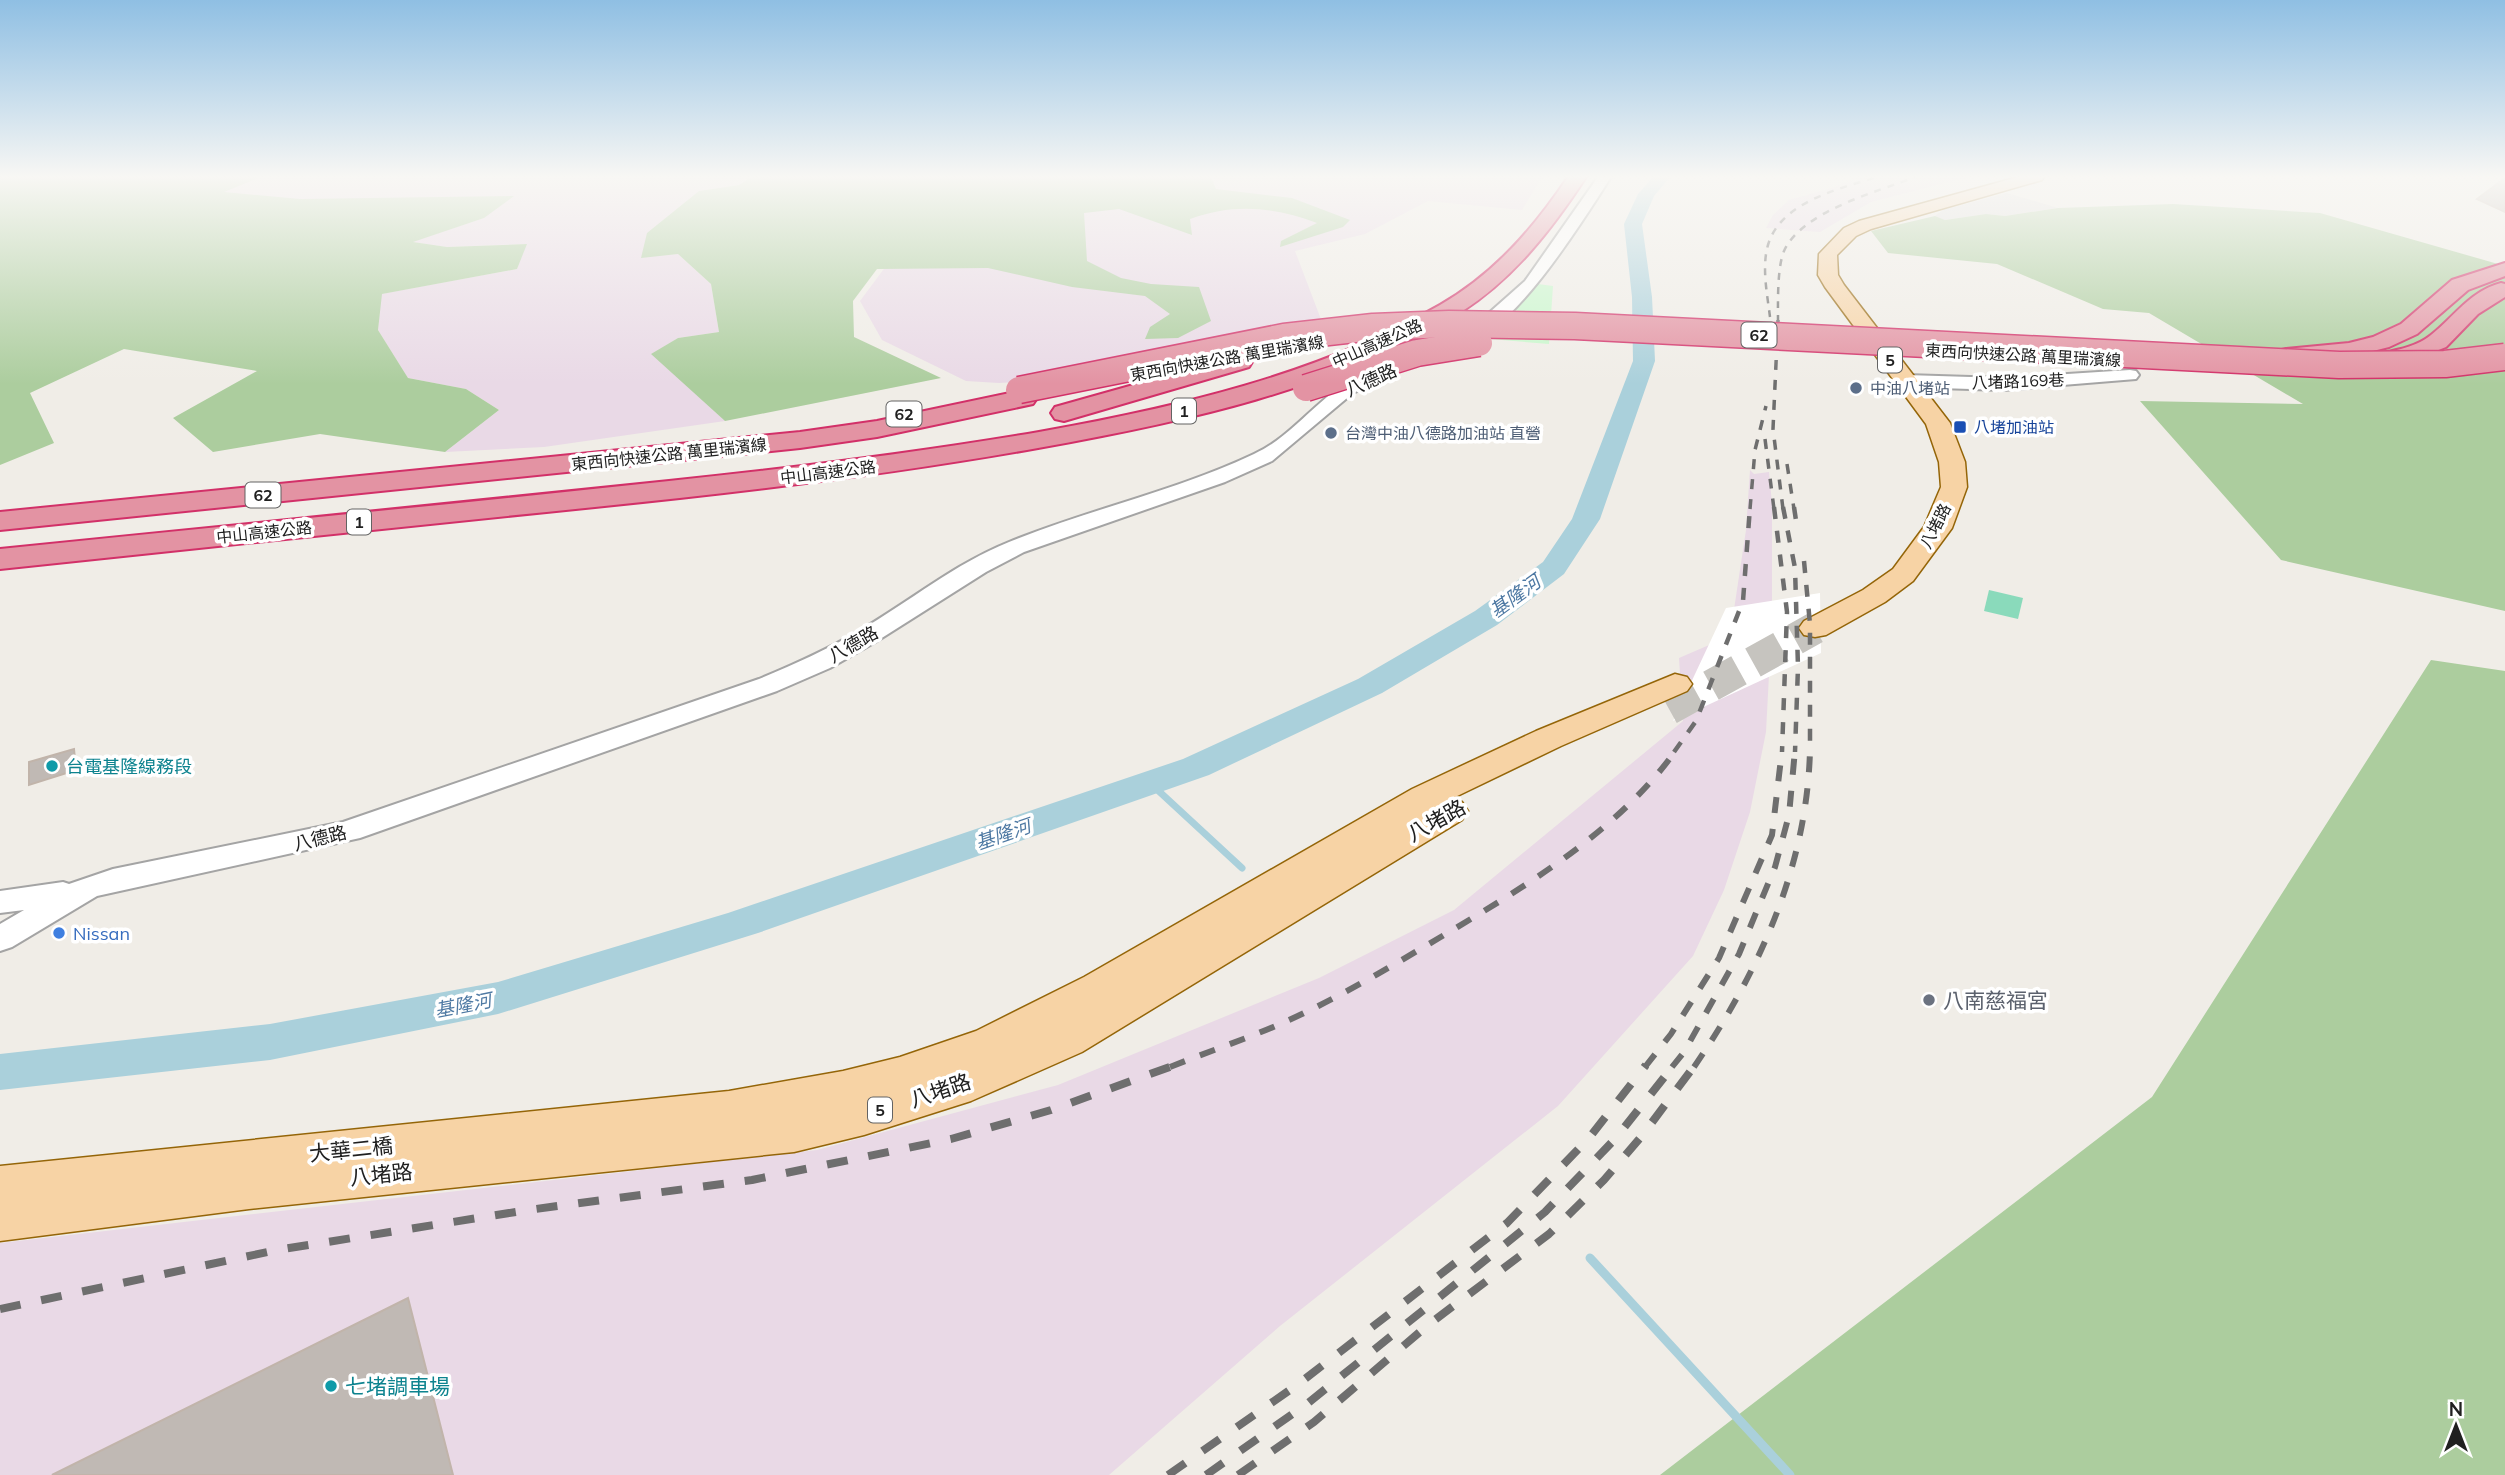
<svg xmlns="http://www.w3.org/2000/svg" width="2505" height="1475" viewBox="0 0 2505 1475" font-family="Mulish,'Noto Sans TC',sans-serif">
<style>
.residential{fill:#dedddd}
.industrial{fill:#e9d9e6}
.forest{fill:#accd9e}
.park{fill:#c7f7cb}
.pitch{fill:#8adabb}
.pier{fill:#fff}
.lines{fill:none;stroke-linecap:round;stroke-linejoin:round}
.stream-far1{stroke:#aad0db;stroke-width:7}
.stream{stroke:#aad0db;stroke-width:9}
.river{fill:#aad0db;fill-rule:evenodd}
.building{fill:#c0b9b4;stroke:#c1b4aa;stroke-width:2}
.major-tunnel{stroke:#c6c4bf;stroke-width:32;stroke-dasharray:32 16;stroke-linecap:butt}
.minor-casing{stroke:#a4a4a4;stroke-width:4}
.major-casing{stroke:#946508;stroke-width:3}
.highway-casing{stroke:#d23068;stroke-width:4}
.minor{fill:#fff;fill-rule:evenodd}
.major{fill:#f7d3a5;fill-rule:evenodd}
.highway{fill:#e393a3;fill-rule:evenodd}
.rail-far4{stroke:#6e6e6e;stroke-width:2.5;stroke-dasharray:7 7;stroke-linecap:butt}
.rail-far3{stroke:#6e6e6e;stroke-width:3.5;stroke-dasharray:10 10;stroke-linecap:butt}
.rail-far2{stroke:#6e6e6e;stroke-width:4.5;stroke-dasharray:12 12;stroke-linecap:butt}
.rail-far1{stroke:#6e6e6e;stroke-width:6;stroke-dasharray:16 16;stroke-linecap:butt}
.rail{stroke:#6e6e6e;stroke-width:8;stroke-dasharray:21 21;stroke-linecap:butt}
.highway-bridge-casing{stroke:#d23068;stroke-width:29;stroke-linecap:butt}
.highway-bridge{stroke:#e393a3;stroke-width:26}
.service-dot{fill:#5c6f8a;stroke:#fff;stroke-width:2.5}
.transit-dot{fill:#1a4fb4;stroke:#fff;stroke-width:2.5}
.culture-dot{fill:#0f9aa8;stroke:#fff;stroke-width:2.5}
.shop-dot{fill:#3f7fe0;stroke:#fff;stroke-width:2.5}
.worship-dot{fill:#6b7280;stroke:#fff;stroke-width:2.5}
.labels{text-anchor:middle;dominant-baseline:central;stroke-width:7;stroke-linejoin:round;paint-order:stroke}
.shield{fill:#fff;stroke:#636363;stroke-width:2}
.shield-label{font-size:16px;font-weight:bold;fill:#202020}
.far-street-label{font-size:16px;fill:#202020;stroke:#fff}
.far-service-label{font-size:16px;fill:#4e5e75;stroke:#fff;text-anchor:start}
.far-transit-label{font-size:16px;fill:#164399;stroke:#fff;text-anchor:start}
.street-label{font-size:18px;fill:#202020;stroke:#fff}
.culture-label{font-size:18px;fill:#0d838f;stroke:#fff;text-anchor:start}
.shop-label{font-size:18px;fill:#366cbe;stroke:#fff;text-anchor:start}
.water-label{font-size:19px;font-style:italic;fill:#4e79a3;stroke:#fff}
.near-street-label{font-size:21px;fill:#202020;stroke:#fff}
.near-worship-label{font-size:21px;fill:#5b616d;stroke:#fff;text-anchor:start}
.near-culture-label{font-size:21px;fill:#0d838f;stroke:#fff;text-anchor:start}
</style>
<rect width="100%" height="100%" fill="#f0ede7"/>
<polygon class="residential" points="2007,193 2058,208 2005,216 1986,214 1945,220 1935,216 1943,210"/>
<g class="industrial">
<polygon points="261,177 751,177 739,185 699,191 641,257 678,254 711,284 719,332 678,338 652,354 725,421 544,447 445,452 499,410 466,389 408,378 378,330 381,294 517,269 526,244 447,247 411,242 484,218 222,192"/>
<polygon points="937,177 1542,177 1522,210 1428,201 1365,234 1295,251 1322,322 1040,381 999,383 966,381 882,340 860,301 889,262"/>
<polygon points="1856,177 1968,177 1871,202 1820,232 1766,228 1773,215 1789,200 1835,187"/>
<polygon points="1750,470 1754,474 1769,472 1772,504 1772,618 1766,732 1750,812 1724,890 1693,956 1558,1106 1280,1326 1109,1475 0,1475 0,1243 817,1150 1058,1085 1319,978 1454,910 1683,721 1679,658 1730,636 1746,530"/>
</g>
<g class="forest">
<polygon points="0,177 261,177 224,192 300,199 514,196 484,218 413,242 447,247 527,244 517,269 382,294 378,330 408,378 466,389 499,410 445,452 320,434 213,452 173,418 257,371 124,349 30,393 54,443 0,465"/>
<path d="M751 177H1211L1216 189 1292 198 1350 220 1343 227 1280 247 1281 241 1317 223C1274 207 1234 203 1190 219L1192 235 1119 209 1084 213 1087 261 1121 278 1151 284 1199 287 1211 321 1178 338 1145 339 1150 327 1170 314 1145 296 1072 287 988 268 877 269 853 301 854 337 941 378 725 421 651 354 678 338 719 332 711 284 678 254 641 258 647 233 699 191 739 185Z"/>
<polygon points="2173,204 2320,213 2505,266 2505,611 2281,560 2140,401 2303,404 2149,313 2103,309 1997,264 1888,253 1871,231 1935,216 1945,220 1986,214 2005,216 2058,208"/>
<polygon points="2431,660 2505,671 2505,1475 1660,1475 2152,1097"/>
</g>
<polygon class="park" points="1538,284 1553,286 1549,344 1465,337"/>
<polygon class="pitch" points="1989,590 2023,598 2018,619 1984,611"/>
<polygon class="pier" points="1820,593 1821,653 1673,721 1726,608"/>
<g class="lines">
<polyline class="stream-far1" points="1150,783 1242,868"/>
<polyline class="stream" points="1590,1258 1790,1475"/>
<polygon class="river" points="1653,177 1670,177 1654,196 1642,224 1652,297 1655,361 1600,519 1564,574 1497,625 1382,693 1209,775 758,933 498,1014 270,1060 0,1090 0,1054 270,1024 498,982 728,913 1183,759 1358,679 1475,611 1543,562 1572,519 1633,361 1632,297 1624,224 1638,194"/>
</g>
<g class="building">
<polygon points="2505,178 2505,212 2477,199"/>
<polygon points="74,749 76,770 29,785 29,762"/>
<polygon points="408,1298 453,1475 52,1475"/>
</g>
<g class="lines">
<polyline class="major-tunnel" points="1669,709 1815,628"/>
<g class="minor-casing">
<g id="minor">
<path d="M1598 177H1611C1590 209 1506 347 1465 337L1462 333 1465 329 1490 312 1525 281Z"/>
<path d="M1380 369 1389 374 1386 378 1353 393 1272 461 1225 482 1024 552 986 572 877 641 830 668 777 691 360 838 97 896 12 947 0 951V924L24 910 0 913V891L63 882 69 884 113 869 343 822 759 679C793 665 826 650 859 631 909 602 956 563 1009 542 1090 509 1176 491 1254 454 1302 432 1325 382 1380 369Z"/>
<polygon points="2130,370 2136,371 2139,375 2136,379 2003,390 1906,387 1897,381 1906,375 2003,378"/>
</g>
</g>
<g class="major-casing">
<g id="major">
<polygon points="2018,177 2044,177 2042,180 1871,229 1856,236 1837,255 1838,275 1844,285 1950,423 1965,462 1967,487 1952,528 1913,581 1885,602 1826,635 1815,637 1804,635 1799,628 1804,621 1863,590 1893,569 1924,527 1941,487 1939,462 1926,424 1825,287 1818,275 1819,254 1844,228 1859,221"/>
<polygon points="1675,674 1687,677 1692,684 1687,691 1561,746 1451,799 1462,802 1468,811 1462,820 1082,1052 971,1101 864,1135 794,1152 249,1209 0,1241 0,1166 729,1091 843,1071 900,1057 976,1031 1084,977 1412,789 1536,731"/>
</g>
</g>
<g class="highway-casing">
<g id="highway">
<path d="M1568 177H1586C1552 229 1514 278 1461 312 1334 390 1183 422 1038 448 892 474 744 492 595 507 397 527 198 548 0 569V549C223 526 446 505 669 481 793 468 916 453 1039 432 1178 407 1317 375 1440 305 1494 274 1534 228 1568 177Z"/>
<polygon points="2505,263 2505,276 2468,290 2417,334 2389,347 2349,357 2286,363 2277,361 2274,356 2277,351 2286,349 2349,343 2373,337 2401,324 2452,280"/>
<path d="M2501 283 2505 284V297L2478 314 2446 347 2411 361 2377 368 2368 366 2365 361 2368 356C2389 351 2414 349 2431 335 2454 317 2470 291 2501 283Z"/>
<polygon points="1240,355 1249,357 1252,362 1249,367 1064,421 1055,419 1051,413 1055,407"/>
<polygon points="1024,390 1033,392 1037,398 1033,404 877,437 800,448 0,530 0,512 800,432 877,421"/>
</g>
</g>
<use href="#minor" class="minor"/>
<use href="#major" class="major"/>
<use href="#highway" class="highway"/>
<g class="rail-far4">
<path d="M1770 317C1767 292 1760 260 1771 237 1788 200 1842 188 1877 177"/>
<path d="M1778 322C1778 303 1777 268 1784 251 1802 211 1877 192 1915 177"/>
</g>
<g class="rail-far3">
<polyline points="1778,320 1773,429 1783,509"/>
<polyline points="1765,439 1774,509"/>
<polyline points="1787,464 1794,509"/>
<polyline points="1750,509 1755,450 1766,406"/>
</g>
<g class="rail-far2">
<polyline points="1774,507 1787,612 1782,752"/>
<polyline points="1783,507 1795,568 1798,667 1795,752"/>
<polyline points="1794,507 1797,527"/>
<polyline points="1804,561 1810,624 1810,752"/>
<polyline points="1674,752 1696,721 1743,601 1750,507"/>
</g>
<g class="rail-far1">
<path d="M1170 1067C1215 1049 1261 1034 1304 1013 1350 991 1395 964 1439 938 1523 888 1619 831 1676 750"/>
<polyline points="1645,1067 1671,1034 1719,958 1772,835 1782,750"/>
<polyline points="1672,1067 1684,1052 1739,954 1775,867 1789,815 1795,750"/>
<path d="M1694 1067C1759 972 1807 867 1810 750"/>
</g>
<g class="rail">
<polyline points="0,1309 277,1250 528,1210 752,1180 951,1139 1051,1110 1175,1065"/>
<polyline points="1168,1475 1297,1385 1507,1223 1589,1138 1646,1065"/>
<polyline points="1206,1475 1308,1403 1545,1212 1615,1139 1674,1065"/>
<polyline points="1238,1475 1314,1422 1428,1325 1549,1234 1604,1180 1641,1137 1695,1065"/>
</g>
<g class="highway-bridge-casing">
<g id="highway-bridge">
<polyline points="1306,388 1417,353 1479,343"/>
<polyline points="1019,390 1284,337 1373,327 1449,324 1575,326 2339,365 2445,364 2505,357"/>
</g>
</g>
<use href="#highway-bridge" class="highway-bridge"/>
</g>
<linearGradient id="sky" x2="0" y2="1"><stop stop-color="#8fbfe3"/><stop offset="0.46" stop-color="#f8f7f4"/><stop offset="1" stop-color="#f8f7f4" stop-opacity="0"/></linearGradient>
<rect width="2505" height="384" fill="url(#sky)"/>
<g class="service-dot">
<circle cx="1856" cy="388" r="7"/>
<circle cx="1331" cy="433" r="7"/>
</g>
<rect class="transit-dot" x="1953" y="420" width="14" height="14" rx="3.5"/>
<g class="culture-dot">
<circle cx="52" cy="766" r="7"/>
<circle cx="331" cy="1386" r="7"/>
</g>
<circle class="shop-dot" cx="59" cy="933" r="7"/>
<circle class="worship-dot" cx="1929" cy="1000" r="7"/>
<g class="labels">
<g class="shield">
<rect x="1741.5" y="322.5" width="35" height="25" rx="5"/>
<rect x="1878" y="347.5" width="24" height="25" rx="5"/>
<rect x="1172" y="398.5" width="24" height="25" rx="5"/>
<rect x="886.5" y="401.5" width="35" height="25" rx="5"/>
<rect x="245.5" y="482.5" width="35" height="25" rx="5"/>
<rect x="347" y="509.5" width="24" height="25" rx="5"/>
<rect x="868" y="1097.5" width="24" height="25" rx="5"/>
</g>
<g class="shield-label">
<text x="1759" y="335">62</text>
<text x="1890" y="360">5</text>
<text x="1184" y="411">1</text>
<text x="904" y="414">62</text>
<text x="263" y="495">62</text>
<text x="359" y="522">1</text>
<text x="880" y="1110">5</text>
</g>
<g class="far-street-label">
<text transform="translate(1377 343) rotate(-24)">中山高速公路</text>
<text transform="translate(2023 355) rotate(3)">東西向快速公路 萬里瑞濱線</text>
<text transform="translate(1227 358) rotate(-10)">東西向快速公路 萬里瑞濱線</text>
<text transform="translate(2018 381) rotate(-2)">八堵路169巷</text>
<text transform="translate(669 454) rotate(-6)">東西向快速公路 萬里瑞濱線</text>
<text transform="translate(828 472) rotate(-7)">中山高速公路</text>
<text transform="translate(1935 526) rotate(-63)">八堵路</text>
<text transform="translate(264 532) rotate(-6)">中山高速公路</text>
</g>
<g class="far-service-label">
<text x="1870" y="388">中油八堵站</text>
<text x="1345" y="433">台灣中油八德路加油站 直營</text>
</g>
<g class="far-transit-label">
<text x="1974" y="427">八堵加油站</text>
</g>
<g class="street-label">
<text transform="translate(1371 380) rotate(-24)">八德路</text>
<text transform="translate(853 644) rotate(-30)">八德路</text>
<text transform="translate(320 838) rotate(-14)">八德路</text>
</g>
<g class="culture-label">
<text x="66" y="766">台電基隆線務段</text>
</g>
<g class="shop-label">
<text x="73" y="933">Nissan</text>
</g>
<g class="water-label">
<text transform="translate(1515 596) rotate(-36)">基隆河</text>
<text transform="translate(1003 834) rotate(-19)">基隆河</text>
<text transform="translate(463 1005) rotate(-11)">基隆河</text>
</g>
<g class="near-street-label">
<text transform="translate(1436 820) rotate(-29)">八堵路</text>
<text transform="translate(940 1090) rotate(-19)">八堵路</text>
<text transform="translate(351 1149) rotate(-6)">大華二橋</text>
<text transform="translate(381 1174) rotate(-6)">八堵路</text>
</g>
<g class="near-worship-label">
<text x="1943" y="1000">八南慈福宮</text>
</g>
<g class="near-culture-label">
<text x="345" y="1386">七堵調車場</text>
</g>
</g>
<g transform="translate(2456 1426)" stroke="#ffffff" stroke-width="5" paint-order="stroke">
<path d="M0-5L12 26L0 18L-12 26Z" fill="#202020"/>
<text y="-10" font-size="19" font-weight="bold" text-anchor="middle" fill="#202020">N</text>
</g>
</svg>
